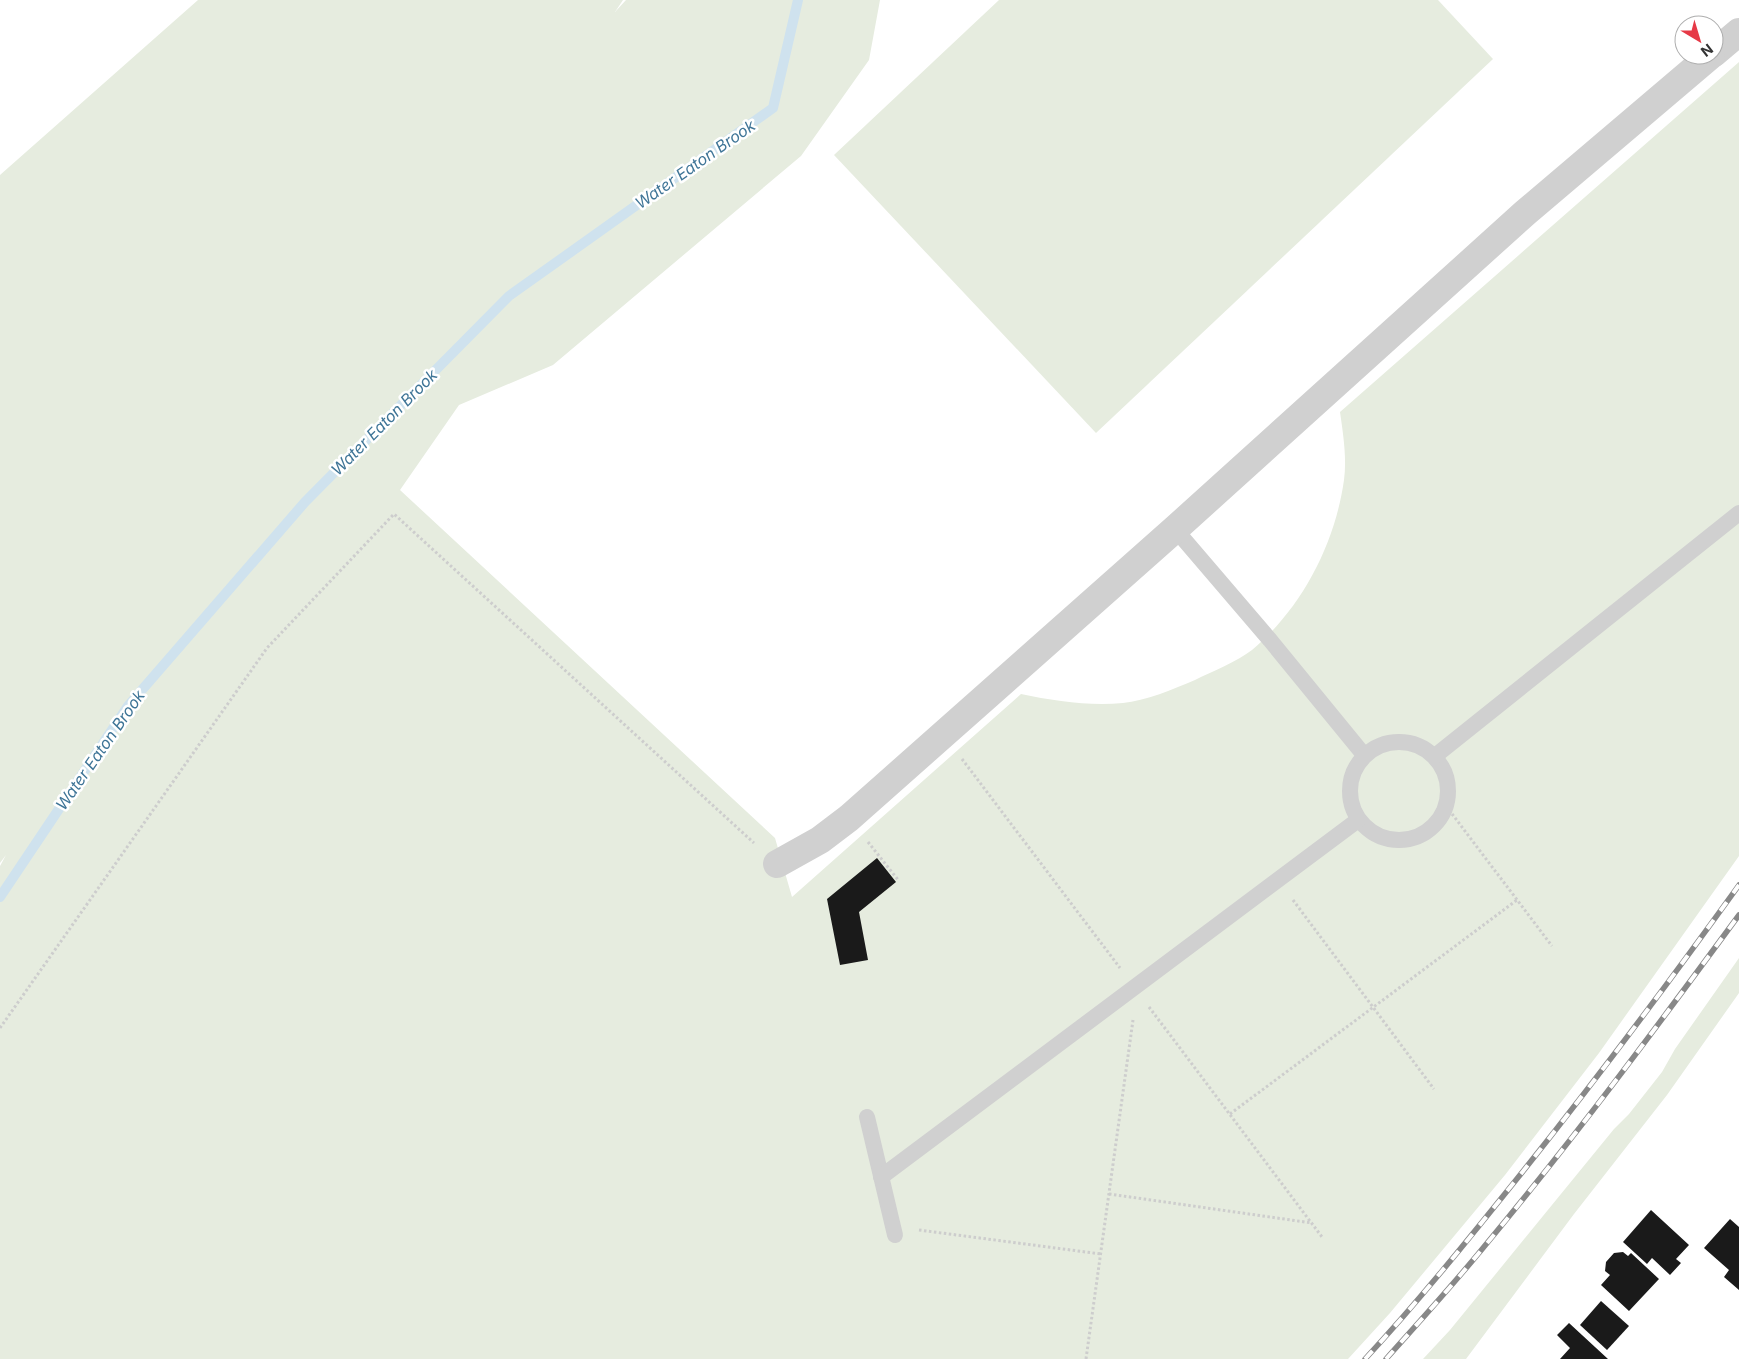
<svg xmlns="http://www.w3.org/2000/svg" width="1739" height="1359" viewBox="0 0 1739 1359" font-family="Inter,sans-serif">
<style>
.green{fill:#e6ecdf}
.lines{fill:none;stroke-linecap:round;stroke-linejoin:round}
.stream{stroke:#cfe2ee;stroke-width:10}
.building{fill:#1a1a1a}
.path{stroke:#cdcdcd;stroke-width:3;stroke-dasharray:2.5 2.5;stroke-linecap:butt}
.service{stroke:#d0d0d0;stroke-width:16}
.minor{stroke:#d0d0d0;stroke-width:28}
.rail-casing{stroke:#888;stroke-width:5.5}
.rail{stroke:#fff;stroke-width:4;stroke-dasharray:11;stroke-linecap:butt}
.labels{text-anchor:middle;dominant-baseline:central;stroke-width:5;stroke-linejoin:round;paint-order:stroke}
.water-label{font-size:16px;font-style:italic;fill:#3f7597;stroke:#fff}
</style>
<rect width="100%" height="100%" fill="#fff"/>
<g class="green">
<path d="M198 0H623L615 12 626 0H880L869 60 801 156 553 365 459 405 400 490 775 838 792 897 1021 694C1054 701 1089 706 1123 703 1145 701 1174 689 1195 680 1211 672 1238 661 1252 650 1302 608 1335 544 1344 480 1347 458 1343 433 1340 412L1739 62V856L1599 1053 1505 1175 1390 1313 1348 1359H0V866L6 855 0 863V175Z"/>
<polygon points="999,0 1438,0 1493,59 1096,433 834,155"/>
<polygon points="1739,958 1739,993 1667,1095 1574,1214 1466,1359 1423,1359 1450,1330 1614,1129 1629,1114 1662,1072 1675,1049"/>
</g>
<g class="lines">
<polyline class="stream" points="0,897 128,706 305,502 509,296 773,108 798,0"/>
</g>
<g class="building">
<polygon points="877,858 896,882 859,912 868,960 840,965 827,899"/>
<polygon points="1651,1210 1689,1245 1676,1259 1681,1263 1670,1275 1652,1258 1647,1264 1623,1242"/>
<polygon points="1730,1219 1739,1227 1739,1290 1724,1277 1729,1270 1704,1248"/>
<polygon points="1623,1252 1628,1256 1631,1253 1659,1279 1629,1311 1601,1285 1610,1275 1605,1271 1606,1262 1614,1253"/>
<polygon points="1601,1301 1629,1326 1607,1350 1580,1325"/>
<polygon points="1569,1323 1608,1359 1560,1359 1570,1348 1557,1335"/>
</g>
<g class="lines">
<g class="path">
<polyline points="962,759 1120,968"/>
<polyline points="1446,806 1552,946"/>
<polyline points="868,842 899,881"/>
<polyline points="1293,900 1434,1089"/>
<polyline points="1149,1007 1322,1237"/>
<polyline points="0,1028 267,648 394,514 754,843"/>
<polyline points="1230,1114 1517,900"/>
<polyline points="1109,1194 1312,1223"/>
<polyline points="919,1230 1101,1254"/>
<polyline points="1086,1359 1133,1020"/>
</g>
<g class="service">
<polyline points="1175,529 1270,640 1364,755"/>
<circle cx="1399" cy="791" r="49"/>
<polyline points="1435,756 1739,513"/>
<polyline points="867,1117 895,1235"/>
<polyline points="881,1177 1358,820"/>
</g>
<g class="minor">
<polyline points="1714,53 1739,32"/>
<polyline points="777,864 820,840 849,818 1175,529 1525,213 1711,55"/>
</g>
<g class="rail-casing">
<g id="rail">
<path d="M1365 1359C1418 1302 1467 1241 1516 1180 1593 1084 1667 985 1739 885"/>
<path d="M1386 1359C1419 1322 1452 1286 1483 1248 1573 1140 1656 1028 1739 915"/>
</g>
</g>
<use href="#rail" class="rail"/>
</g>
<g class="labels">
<g class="water-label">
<text transform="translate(695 164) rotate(-35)">Water Eaton Brook</text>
<text transform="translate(384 422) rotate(-45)">Water Eaton Brook</text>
<text transform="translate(100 750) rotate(-55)">Water Eaton Brook</text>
</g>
</g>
<g transform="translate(1699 40) rotate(142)"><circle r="24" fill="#ffffff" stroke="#adadad"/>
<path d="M0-4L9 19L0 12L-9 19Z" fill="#e63946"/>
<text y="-8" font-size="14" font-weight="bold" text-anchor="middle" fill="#333333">N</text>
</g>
</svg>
